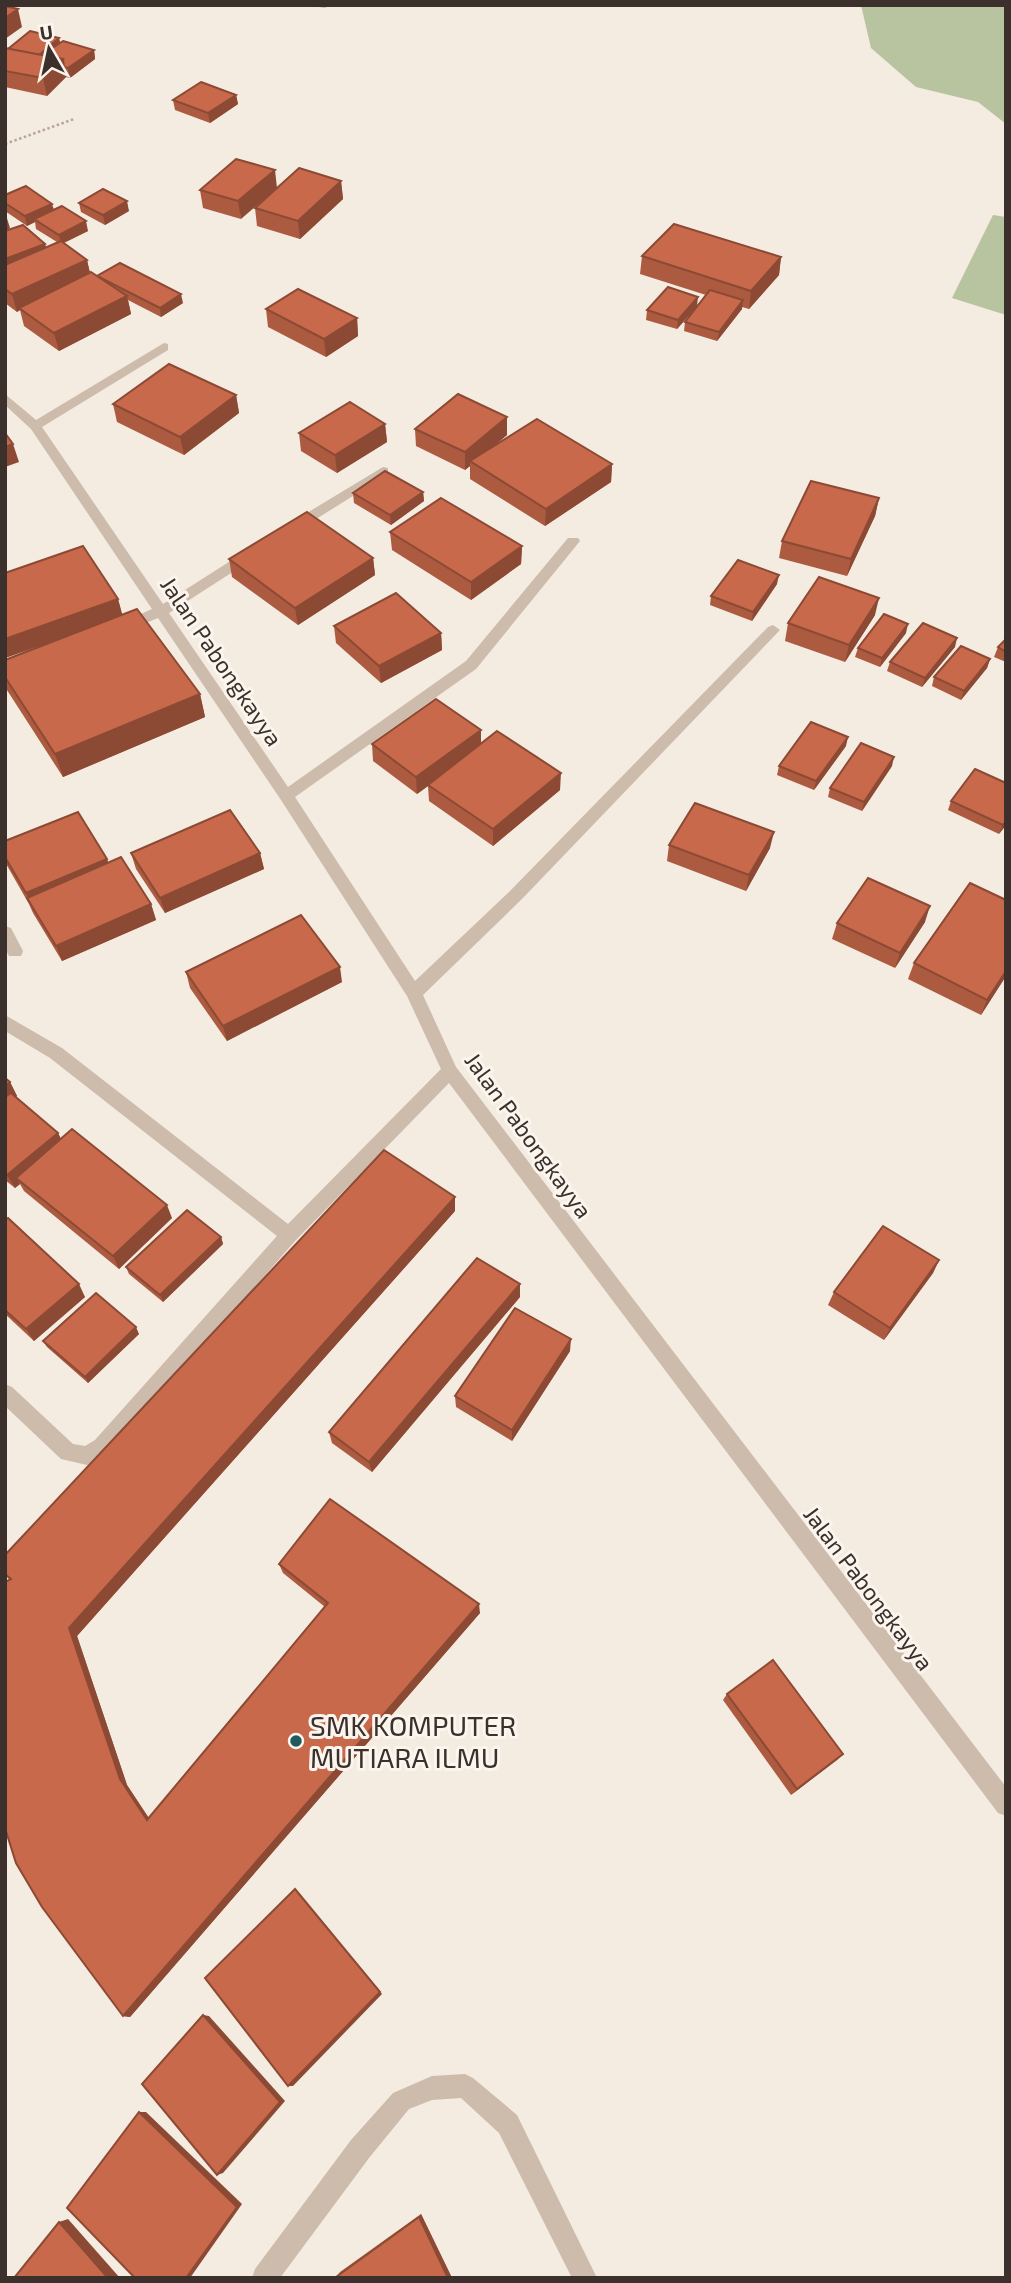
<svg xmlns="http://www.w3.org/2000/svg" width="1011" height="2283" viewBox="0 0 1011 2283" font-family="'Exo 2',sans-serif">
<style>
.green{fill:#b8c4a0}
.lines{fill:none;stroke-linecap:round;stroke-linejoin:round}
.path{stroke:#b9a596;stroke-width:2.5;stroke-dasharray:2.5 2.5;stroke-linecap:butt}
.street{fill:#cdbbac;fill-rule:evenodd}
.wall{fill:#ac5a40}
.shaded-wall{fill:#8c4a34}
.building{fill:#c8694b;stroke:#8c4a34;stroke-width:2}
.poi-dot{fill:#1f5a5e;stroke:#fbf5ee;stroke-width:2.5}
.labels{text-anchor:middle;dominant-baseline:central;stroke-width:6;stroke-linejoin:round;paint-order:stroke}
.street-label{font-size:23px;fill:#3b302b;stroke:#fbf5ee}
.near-poi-label{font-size:28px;fill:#3b302b;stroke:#fbf5ee;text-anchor:start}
</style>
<rect width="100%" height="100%" fill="#f4ebe1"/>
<g class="green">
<polygon points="861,5 1006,5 1006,124 978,102 916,87 871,48"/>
<polygon points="993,215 1006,217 1006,315 952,298"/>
</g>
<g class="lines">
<polyline class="path" points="5,144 74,119"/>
<g class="street">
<polygon points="306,5 330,5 325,8"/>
<polygon points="164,343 168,344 168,350 42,427 163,604 246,551 256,551 256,557 169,613 288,787 466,661 568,538 578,538 580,541 476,669 295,797 415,981 510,891 768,627 773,625 780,630 522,899 423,995 456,1067 1006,1787 1006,1816 998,1813 449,1083 295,1241 109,1454 87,1465 61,1459 5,1406 5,1384 12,1387 73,1444 85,1446 95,1440 277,1236 50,1058 5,1031 5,1015 62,1048 288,1224 441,1069 407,996 281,800 158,618 129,630 119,630 119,624 152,609 31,429 5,405 5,394 36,420"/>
<polygon points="383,467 388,468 388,474 297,531 287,531 287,525"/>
<polygon points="5,926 11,928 23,951 21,956 9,956 5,948"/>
<polygon points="465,2074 473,2078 517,2115 597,2278 572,2278 499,2133 461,2098 432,2100 409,2109 369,2158 280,2278 252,2278 255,2269 351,2140 393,2093 432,2076"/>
</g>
</g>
<g class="wall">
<polygon points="59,38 60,43 94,50 95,59 70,78 66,77 47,96 5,87 5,48 8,49"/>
<polygon points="236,95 238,104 210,123 175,110 173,100"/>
<polygon points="236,159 241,219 203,208 200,190"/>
<polygon points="341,181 343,199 300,239 257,226 255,208"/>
<polygon points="5,195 54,210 88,231 64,243 87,260 90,273 97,276 183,303 161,317 128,300 131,314 59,351 24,326 20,310 17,312 5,303 5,231 45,244 46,247 57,242 36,229 35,222 27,226 5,211"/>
<polygon points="79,203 129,211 105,225 81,212"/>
<polygon points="642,256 781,257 779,275 749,309 742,307 742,309 717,341 684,331 685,322 696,308 677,329 646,320 647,310 697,306 706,295 640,274"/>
<polygon points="266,309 357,318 358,336 326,357 268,327"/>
<polygon points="236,395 239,413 184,455 117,422 113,404"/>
<polygon points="385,424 387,442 337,473 301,451 299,433"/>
<polygon points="415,429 507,435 493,447 612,464 611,482 545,526 470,479 470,466 465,470 416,446"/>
<polygon points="423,492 424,501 391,525 354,503 353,493"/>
<polygon points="879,498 875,516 847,576 779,558 782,541"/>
<polygon points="390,532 522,546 521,564 471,600 392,550"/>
<polygon points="373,558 375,575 298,625 232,577 229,559"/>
<polygon points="5,573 118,599 122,615 200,694 205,717 63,777 5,687 5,660 61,638 5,658"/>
<polygon points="777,584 752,621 710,605 711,596"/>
<polygon points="875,615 845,662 785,641 788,623"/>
<polygon points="334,626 441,633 442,650 381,683 336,643"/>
<polygon points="906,633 880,667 855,657 858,648"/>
<polygon points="1006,639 1006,662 994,657 998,647"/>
<polygon points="955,647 922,687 887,671 890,662"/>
<polygon points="990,659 987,668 961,700 932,686 934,677"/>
<polygon points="481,743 560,790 493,846 429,801 428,786 417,794 373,761 372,744"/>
<polygon points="846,746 814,790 777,775 779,766"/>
<polygon points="892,766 862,811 828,797 830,788"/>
<polygon points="951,801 1006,825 999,834 948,810"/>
<polygon points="5,841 107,859 108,862 151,904 156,920 62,961 33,913 29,904 5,862"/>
<polygon points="669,845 770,848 746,891 667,861"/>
<polygon points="131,853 260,853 264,869 165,913 136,869"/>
<polygon points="925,922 895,968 832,939 837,923"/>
<polygon points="914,963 1006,976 981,1015 908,979"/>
<polygon points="186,972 342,982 227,1041 190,988"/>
<polygon points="5,1078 10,1082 17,1096 16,1097 58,1133 61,1139 172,1218 119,1269 24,1191 20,1184 15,1188 5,1180"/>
<polygon points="455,1211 77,1636 127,1785 149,1818 325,1607 283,1573 279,1564 480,1613 130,2017 123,2016 10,1580 5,1575 5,1555"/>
<polygon points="5,1220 85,1297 34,1341 5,1314"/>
<polygon points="221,1237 223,1244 163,1302 129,1274 126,1267"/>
<polygon points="939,1260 933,1273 884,1340 828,1305 834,1292"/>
<polygon points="520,1297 372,1472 332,1443 329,1432"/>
<polygon points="139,1334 88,1383 47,1347 43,1341"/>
<polygon points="570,1351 512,1441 456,1407 455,1396"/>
<polygon points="727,1694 843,1754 791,1795 723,1700"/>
<polygon points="421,2214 452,2278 336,2277 340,2272"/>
</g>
<g class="shaded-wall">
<polygon points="18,9 22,27 5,39 5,18"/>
<polygon points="59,38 61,48 33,59"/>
<polygon points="94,50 95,59 70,78 68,68"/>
<polygon points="63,59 66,77 47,96 43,78"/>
<polygon points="236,95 238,104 210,123 208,113"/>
<polygon points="275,170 277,188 241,219 238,201"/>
<polygon points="341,181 343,199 300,239 298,221"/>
<polygon points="127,201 129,211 105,225 103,215"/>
<polygon points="52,204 55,213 34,219 35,222 27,226 25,216"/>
<polygon points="5,212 10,228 5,231"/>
<polygon points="86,221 88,231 61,244 59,235"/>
<polygon points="45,244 49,262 5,279 5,259"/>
<polygon points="781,257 779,275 749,309 751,291"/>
<polygon points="87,260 91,278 19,308 20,310 17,312 12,294"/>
<polygon points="181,294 183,303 161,317 160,308"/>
<polygon points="127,296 131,314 59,351 54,333"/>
<polygon points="698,297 697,306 677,329 678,320"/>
<polygon points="743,300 742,309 717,341 719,332"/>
<polygon points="357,318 358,336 326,357 324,339"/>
<polygon points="236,395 239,413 184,455 180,437"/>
<polygon points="507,417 507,435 473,463 470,461 470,466 465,470 465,452"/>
<polygon points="385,424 387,442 337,473 335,455"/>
<polygon points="13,444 19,462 5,467 5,447"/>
<polygon points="612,464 611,482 545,526 546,509"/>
<polygon points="423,492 424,501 391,525 390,515"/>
<polygon points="879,498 875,516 847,576 851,559"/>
<polygon points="522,546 521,564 471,600 471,582"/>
<polygon points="373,558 375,575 298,625 295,608"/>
<polygon points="779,575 777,584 752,621 753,612"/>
<polygon points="879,598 875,615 845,662 849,645"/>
<polygon points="118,599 123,617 5,658 5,639"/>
<polygon points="908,624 906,633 880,667 882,658"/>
<polygon points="441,633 442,650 381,683 379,666"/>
<polygon points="957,638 955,647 922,687 925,678"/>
<polygon points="990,659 987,668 961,700 964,691"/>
<polygon points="200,694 205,717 63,777 55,754"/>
<polygon points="481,730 481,747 428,785 428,786 417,794 416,777"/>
<polygon points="848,737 846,746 814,790 816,781"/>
<polygon points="894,757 892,766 862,811 864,802"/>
<polygon points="561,773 560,790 493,846 493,829"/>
<polygon points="1006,821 1006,825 999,834 1003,825"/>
<polygon points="774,832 770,848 746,891 749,875"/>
<polygon points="260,853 264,869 165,913 160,898"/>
<polygon points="107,859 112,875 30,902 26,893"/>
<polygon points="151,904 156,920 62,961 56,946"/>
<polygon points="930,906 925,922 895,968 900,953"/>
<polygon points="340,967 342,982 227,1041 223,1026"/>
<polygon points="1006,971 1006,976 981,1015 987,1000"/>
<polygon points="10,1082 17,1096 5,1106 5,1086"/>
<polygon points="58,1133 65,1147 16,1178 20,1184 15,1188 7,1175"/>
<polygon points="455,1197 455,1211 77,1636 127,1785 153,1825 147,1820 120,1779 69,1628"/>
<polygon points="167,1205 172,1218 119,1269 113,1256"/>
<polygon points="221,1237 223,1244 163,1302 160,1295"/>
<polygon points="939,1260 933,1273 884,1340 890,1328"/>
<polygon points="79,1284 85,1297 34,1341 26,1329"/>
<polygon points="520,1284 520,1297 372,1472 369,1462"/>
<polygon points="136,1327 139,1334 88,1383 85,1377"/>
<polygon points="571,1339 570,1351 512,1441 512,1430"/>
<polygon points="479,1604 480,1613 130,2017 123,2016"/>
<polygon points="843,1754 837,1760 791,1795 797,1789"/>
<polygon points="295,1889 382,1994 293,2086 288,2086"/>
<polygon points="203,2015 209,2016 285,2101 223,2173 217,2175"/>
<polygon points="139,2112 146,2112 242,2204 190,2278 186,2278"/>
<polygon points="421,2214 452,2278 448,2278 419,2217"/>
<polygon points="68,2219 120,2278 108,2278 59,2222"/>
</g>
<g class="building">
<polygon points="5,6 18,9 5,18"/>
<polygon points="30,31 59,38 39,55 8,49"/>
<polygon points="63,41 94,50 68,68 64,67 63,59 42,55"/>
<polygon points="5,48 63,59 43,78 5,71"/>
<polygon points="201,82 236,95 208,113 173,100"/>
<polygon points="236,159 275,170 238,201 200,190"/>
<polygon points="299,168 341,181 298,221 255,208"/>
<polygon points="26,186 52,204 25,216 5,203 5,195"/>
<polygon points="103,189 127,201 103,215 79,203"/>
<polygon points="62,206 86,221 59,235 34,219"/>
<polygon points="674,224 781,257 751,291 642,256"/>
<polygon points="23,225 45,244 5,259 5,231"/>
<polygon points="61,241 87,260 12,294 5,289 5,265"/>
<polygon points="120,263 181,294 160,308 97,276"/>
<polygon points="91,272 127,296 54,333 19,308"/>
<polygon points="668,287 698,297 678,320 647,310"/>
<polygon points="298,289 357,318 324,339 266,309"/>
<polygon points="710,290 743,300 719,332 685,322"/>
<polygon points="169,364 236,395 180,437 113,404"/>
<polygon points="458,394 507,417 465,452 415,429"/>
<polygon points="350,402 385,424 335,455 299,433"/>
<polygon points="537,419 612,464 546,509 470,461"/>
<polygon points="5,433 13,444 5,447"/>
<polygon points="385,471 423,492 390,515 353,493"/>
<polygon points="811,481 879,498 851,559 782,541"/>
<polygon points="441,498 522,546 471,582 390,532"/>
<polygon points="307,512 373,558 295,608 229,559"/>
<polygon points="83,546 118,599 5,639 5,573"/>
<polygon points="738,560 779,575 753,612 711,596"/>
<polygon points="819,577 879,598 849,645 788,623"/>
<polygon points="396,593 441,633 379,666 334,626"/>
<polygon points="137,609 200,694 55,754 5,677 5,660"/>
<polygon points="884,614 908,624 882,658 858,648"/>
<polygon points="923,623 957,638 925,678 890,662"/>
<polygon points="1006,639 1006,652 998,647"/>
<polygon points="961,646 990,659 964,691 934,677"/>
<polygon points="436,699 481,730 416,777 372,744"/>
<polygon points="811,722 848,737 816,781 779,766"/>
<polygon points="497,731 561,773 493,829 428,785"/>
<polygon points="861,743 894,757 864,802 830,788"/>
<polygon points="975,769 1006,783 1006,821 1003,825 951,801"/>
<polygon points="695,803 774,832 749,875 669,845"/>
<polygon points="230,810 260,853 160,898 131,853"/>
<polygon points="78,812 107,859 26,893 5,857 5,841"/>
<polygon points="121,857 151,904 56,946 27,898"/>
<polygon points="868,878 930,906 900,953 837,923"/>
<polygon points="970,883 1006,900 1006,971 987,1000 914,963"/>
<polygon points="301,915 340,967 223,1026 186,972"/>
<polygon points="5,1078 10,1082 5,1086"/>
<polygon points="11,1093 58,1133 7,1175 5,1173 5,1097"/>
<polygon points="72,1129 167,1205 113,1256 16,1178"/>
<polygon points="384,1150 455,1197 69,1628 120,1779 147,1820 328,1603 279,1564 330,1499 479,1604 123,2016 42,1907 16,1863 5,1828 5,1582 11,1579 5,1574 5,1555"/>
<polygon points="187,1210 221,1237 160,1295 126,1267"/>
<polygon points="8,1218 79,1284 26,1329 5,1310 5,1220"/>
<polygon points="883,1226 939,1260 890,1328 834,1292"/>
<polygon points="477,1258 520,1284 369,1462 329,1432"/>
<polygon points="96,1293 136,1327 85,1377 43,1341"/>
<polygon points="515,1308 571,1339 512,1430 455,1396"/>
<polygon points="773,1660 843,1754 797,1789 727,1694"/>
<polygon points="295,1889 380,1992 288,2086 205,1978"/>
<polygon points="203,2015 280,2102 217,2175 142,2084"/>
<polygon points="139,2112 237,2207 186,2278 135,2278 67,2208"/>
<polygon points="419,2217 448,2278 337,2278 336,2277"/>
<polygon points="59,2222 108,2278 14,2278"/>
</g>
<circle class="poi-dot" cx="296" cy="1741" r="7"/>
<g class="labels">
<g class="street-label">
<text transform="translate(222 661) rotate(56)">Jalan Pabongkayya</text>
<text transform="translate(529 1135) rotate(54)">Jalan Pabongkayya</text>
<text transform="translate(869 1588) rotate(53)">Jalan Pabongkayya</text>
</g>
<g class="near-poi-label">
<text x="310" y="1725">SMK KOMPUTER<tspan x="310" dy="32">MUTIARA ILMU</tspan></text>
</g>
</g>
<rect width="1011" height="2283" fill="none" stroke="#3b302b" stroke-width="14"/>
<g transform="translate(49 49) rotate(351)" stroke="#fbf5ee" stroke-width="5" paint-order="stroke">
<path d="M0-5L12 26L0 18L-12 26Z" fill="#3b302b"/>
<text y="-10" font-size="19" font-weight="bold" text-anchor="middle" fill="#3b302b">U</text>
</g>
</svg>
